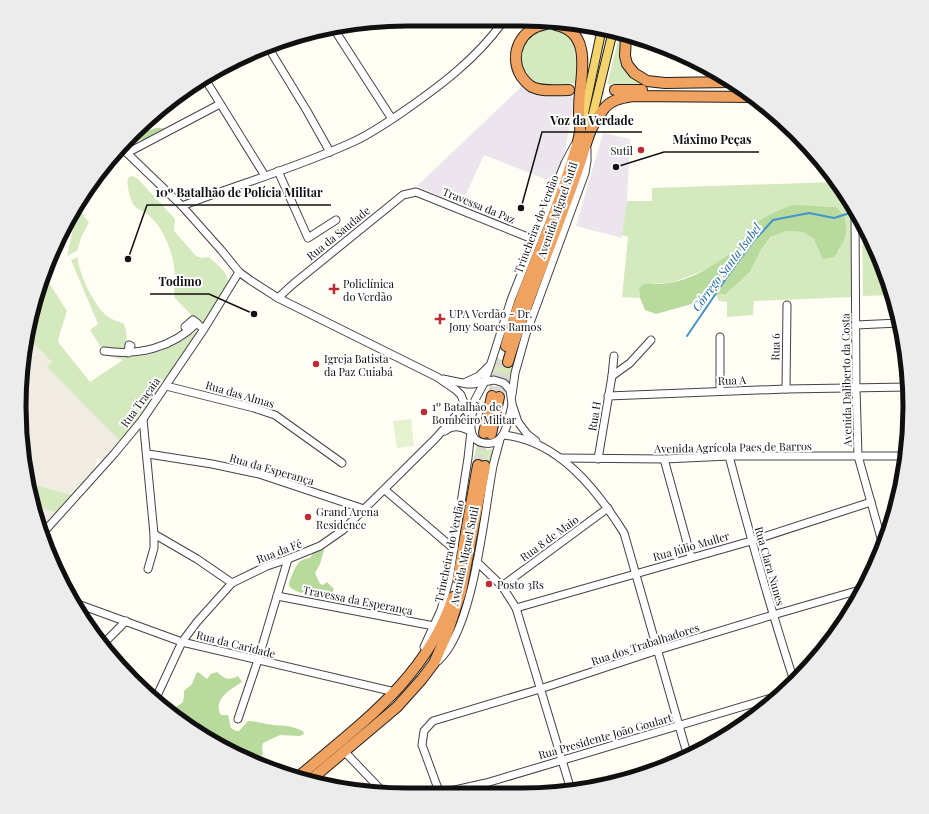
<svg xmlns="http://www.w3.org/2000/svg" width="929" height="814" viewBox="0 0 929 814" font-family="'Playfair Display',serif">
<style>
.industrial{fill:#ede5ee}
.green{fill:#d4e9bd}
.forest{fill:#b8da9d}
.pitch{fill:#e5f1cf}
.plaza{fill:#f0ece1}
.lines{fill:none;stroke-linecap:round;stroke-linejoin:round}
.stream{stroke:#4294ca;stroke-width:2}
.highway-tunnel{stroke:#dbd9d2;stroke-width:10;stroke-dasharray:10 5;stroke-linecap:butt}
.minor-casing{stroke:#434343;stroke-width:9}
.major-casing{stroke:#212121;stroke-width:10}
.highway-casing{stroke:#212121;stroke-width:12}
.minor{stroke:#fff;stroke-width:7}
.major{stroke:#f5d46e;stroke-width:8}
.highway{stroke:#f0a260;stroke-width:10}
.poi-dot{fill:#be2a31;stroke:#fff;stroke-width:1.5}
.labels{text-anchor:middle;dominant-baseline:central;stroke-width:4;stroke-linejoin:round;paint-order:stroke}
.poi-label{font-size:11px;fill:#101010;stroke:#fff;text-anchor:start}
.street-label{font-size:11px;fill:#101010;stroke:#fff}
.water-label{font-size:12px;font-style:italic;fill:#1b66a0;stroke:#fff}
.rim{fill:none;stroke:#101010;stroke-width:5}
.leader{fill:none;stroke:#101010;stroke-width:1.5}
.callout-dot{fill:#101010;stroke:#fff;stroke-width:1.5}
.callout-label{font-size:12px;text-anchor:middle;font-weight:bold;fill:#101010;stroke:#fff;stroke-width:4;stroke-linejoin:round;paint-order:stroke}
</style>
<rect width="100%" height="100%" fill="#fffdf4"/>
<g class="industrial">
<polygon points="522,86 528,89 554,95 571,96 574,98 565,152 553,182 484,155 461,205 417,186"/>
<polygon points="603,133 630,139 627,201 622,238 576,226"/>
</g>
<g class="green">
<path d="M547 29C581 30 578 56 576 83L550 86 535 84 525 76 519 59 520 51 531 34Z"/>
<polygon points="620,33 622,34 633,79 648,86 607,84"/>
<path d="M132 176 137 178 175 219 174 231 196 256 202 258 209 257C216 264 229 272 228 283L203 323H199L174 297C176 276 175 261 167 242 163 231 155 220 146 213 142 210 135 208 133 204 130 200 126 182 128 178Z"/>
<polygon points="837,182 850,204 852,297 754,301 753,315 727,317 727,302 719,301 715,294 726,294 750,272 762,248 772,237 787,231 802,232 813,238 823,258 839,251 841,244 846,235 844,215 836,207 810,206 745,234 737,247 720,262 705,270 668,284 654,283 639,288 640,298 622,297 628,237 622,235 627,201 652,201 652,188"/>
<polygon points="78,207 80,208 85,218 89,222 81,238 77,251 67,256"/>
<polygon points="862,222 870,235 892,295 863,296"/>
<path d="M78 257C77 271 95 307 107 316 112 320 118 321 124 324L126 330 127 350 101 347 90 330 98 324 71 260Z"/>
<path d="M44 275 67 311 60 333 58 342 90 382 123 360 107 355C117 355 128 357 138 356 160 355 182 341 200 329L140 418 121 442 46 367 51 362 27 336 32 316 31 315Z"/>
<path d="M498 355C499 364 508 367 515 360L509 382 502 377 491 376Z"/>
<polygon points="476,447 486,450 493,449 490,468 484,461 478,461 473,465"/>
<polygon points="28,483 73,495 59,513 32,506"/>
</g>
<g class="forest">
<path d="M156 128H164C152 134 142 144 128 140L135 133 139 134Z"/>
<path d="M792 205 836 207 844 215C845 221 847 228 846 234 845 239 837 254 834 257L823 259 813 238 802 232 787 231 771 237 762 248 750 272 726 294H715L699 302 656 314 645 310 640 298 639 288 644 284C652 283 661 285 669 283 691 280 720 263 736 248 740 244 742 238 746 233 759 218 774 212 792 205Z"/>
<path d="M322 548 324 550 320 564 315 573 320 584 323 585 327 582 334 589C333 593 330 596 326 598 320 599 290 592 289 585 289 580 293 574 294 570 298 562 301 559 310 558L313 553Z"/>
<path d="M198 672 207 679 211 674 217 672C225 679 228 681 238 676L242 682C231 689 212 700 221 715H228L231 728 236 731H239L248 721C256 721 264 724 273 725 287 726 289 725 303 731L304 734 300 736 280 735 263 743 262 748 263 754 255 762 236 755 187 725V721L183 717 174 715 175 708 183 702 184 696V691L192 684 196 674Z"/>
</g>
<polygon class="pitch" points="411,419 414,446 397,448 393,421"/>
<g class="plaza">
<polygon points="31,315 32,316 27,336 52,362 47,367 121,442 106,461 97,458 95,469 97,470 73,495 28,483 20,432 26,332"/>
<polygon points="32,506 59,513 41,531"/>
</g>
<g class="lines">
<polyline class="stream" points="687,336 727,277 752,243 773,220 809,213 834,218 853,212"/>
<g class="highway-tunnel">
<polyline points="579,90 615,90"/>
<polyline points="492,396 502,360"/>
<polyline points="499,397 505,374"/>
<polyline points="478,465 484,433"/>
</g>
<g class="minor-casing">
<g id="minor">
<polyline points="334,29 392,119"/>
<polyline points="268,47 307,111 330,152"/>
<polyline points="205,79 265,176"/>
<polyline points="120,149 127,153 182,206 222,251 239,272 250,280 278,298 437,377 456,390 461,395 471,422 471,431 468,458 449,580 441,610 424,647"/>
<polyline points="127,153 220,104"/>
<polyline points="278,171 308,238 336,220"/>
<path d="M182 206C239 184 299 167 355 141 372 133 388 122 404 111 440 86 476 59 502 23"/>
<polyline points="855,212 856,388 858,456 883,545"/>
<polyline points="278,298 292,285 403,195 416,192 535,240"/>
<polyline points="856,325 899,323"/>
<polyline points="185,327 193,320 200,326"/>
<polyline points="720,337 720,391"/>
<path d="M104 351C138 356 172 348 197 323"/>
<polyline points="128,353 129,345 131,346"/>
<polyline points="612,376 630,363 651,340"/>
<polyline points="443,379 467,384 473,384 494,380 504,383 510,390 512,404 518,422 527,434 536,441"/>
<polyline points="466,382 479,376 488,367"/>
<polyline points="166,386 254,408 275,415 342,463"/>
<polyline points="786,389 787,305"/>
<polyline points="512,395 515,373 526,334 585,173 587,161 587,149"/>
<polyline points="608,396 786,389 909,387"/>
<polyline points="143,419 154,534 154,548 148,569"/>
<polyline points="471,420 475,400 484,383 491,363 511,300 565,163 574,146"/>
<path d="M445 431C454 424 460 427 471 431"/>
<path d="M471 431C473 438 476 442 484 443 506 447 508 420 512 405"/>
<path d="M504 435C559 441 597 490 624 533L688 757"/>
<polyline points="148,454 212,464 259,474 364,509"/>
<path d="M729 456C749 532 770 607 794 681"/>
<polyline points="901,457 904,468"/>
<polyline points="560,458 664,459 729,456 907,456"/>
<polyline points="598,459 612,376 614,356"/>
<polyline points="664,459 691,557"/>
<polyline points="385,490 454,549"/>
<polyline points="42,534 114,454 143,419 204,329 239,272"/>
<polyline points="154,534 197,559 232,583"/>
<polyline points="477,562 502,586 516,608 571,790"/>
<polyline points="502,586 608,508"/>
<polyline points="277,596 434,626"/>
<polyline points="75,603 182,642 395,692"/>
<polyline points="516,608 751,541 871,502"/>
<polyline points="103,644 126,621"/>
<path d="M438 661C474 630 484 513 493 466 495 457 498 448 500 439"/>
<polyline points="155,700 182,642 197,622 232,583 267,566 288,559 320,546 343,530 435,439 460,411 464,402"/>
<polyline points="238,719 258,660 288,559"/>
<polyline points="344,751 385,794"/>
<polyline points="437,794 486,783 778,696"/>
<polyline points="440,794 422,745 424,731 433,721 540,689 658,650 773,615 863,589"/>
</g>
</g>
<g class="major-casing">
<g id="major">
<polyline points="582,123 602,28"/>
<polyline points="590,126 613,31"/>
</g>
</g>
<g class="highway-casing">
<g id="highway">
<path d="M546 24C521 28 508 54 521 76 524 80 527 84 532 87 543 92 557 90 569 90"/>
<polyline points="626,35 625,56 627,64 634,73 647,81 665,83 731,82"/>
<polyline points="615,90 642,90"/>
<path d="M506 346C522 285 552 228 570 167 574 155 578 144 580 132 581 127 579 122 579 117 579 109 579 101 580 93 583 67 589 31 556 25"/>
<path d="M508 362C523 309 546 259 564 208 570 192 576 176 581 160 587 141 590 126 603 110 610 100 621 98 632 96L752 97"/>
<polyline points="484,433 492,396"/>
<polyline points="491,434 499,397"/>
<polyline points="458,578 478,465"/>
<path d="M297 778C359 725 427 678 453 597"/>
<polyline points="308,782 397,707 422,679 434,663 447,634 461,592 485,466"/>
</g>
</g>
<use href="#minor" class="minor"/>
<use href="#major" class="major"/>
<use href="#highway" class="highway"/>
</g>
<g class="poi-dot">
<circle cx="641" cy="150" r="4"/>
<path d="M332 283h4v4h4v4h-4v4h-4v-4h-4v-4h4z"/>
<path d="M438 313h4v4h4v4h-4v4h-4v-4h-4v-4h4z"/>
<circle cx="316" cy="364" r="4"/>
<circle cx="424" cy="412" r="4"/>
<circle cx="308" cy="517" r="4"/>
<circle cx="489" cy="584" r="4"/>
</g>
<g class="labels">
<g class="poi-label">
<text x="633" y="150" text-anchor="end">Sutil</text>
<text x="343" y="283">Policlínica<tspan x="343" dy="13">do Verdão</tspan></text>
<text x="449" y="313">UPA Verdão - Dr.<tspan x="449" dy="13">Jony Soares Ramos</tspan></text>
<text x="324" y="358">Igreja Batista<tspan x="324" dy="13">da Paz Cuiabá</tspan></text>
<text x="432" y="406">1º Batalhão de<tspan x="432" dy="13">Bombeiro Militar</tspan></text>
<text x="316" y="511">Grand Arena<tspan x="316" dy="13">Residence</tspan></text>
<text x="497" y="584">Posto 3Rs</text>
</g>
<g class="street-label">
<text transform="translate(479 205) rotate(22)">Travessa da Paz</text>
<text transform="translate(557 210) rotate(-71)">Avenida Miguel Sutil</text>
<text transform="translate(536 224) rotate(-69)">Trincheira do Verdão</text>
<text transform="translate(338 233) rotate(-39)">Rua da Saudade</text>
<text transform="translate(775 347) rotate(-89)">Rua 6</text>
<text transform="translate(732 380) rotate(-2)">Rua A</text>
<text transform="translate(846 380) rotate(-91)">Avenida Daliberto da Costa</text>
<text transform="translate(240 394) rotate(16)">Rua das Almas</text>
<text transform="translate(140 402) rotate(-54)">Rua Traçaia</text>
<text transform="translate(594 416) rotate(-81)">Rua H</text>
<text transform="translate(733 447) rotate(-1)">Avenida Agrícola Paes de Barros</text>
<text transform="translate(272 469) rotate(16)">Rua da Esperança</text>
<text transform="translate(549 538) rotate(-36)">Rua 8 de Maio</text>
<text transform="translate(691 546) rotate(-16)">Rua Júlio Muller</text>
<text transform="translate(279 551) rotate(-21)">Rua da Fé</text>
<text transform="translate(449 551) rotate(-78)">Trincheira do Verdão</text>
<text transform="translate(464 556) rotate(-78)">Avenida Miguel Sutil</text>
<text transform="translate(770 566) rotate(74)">Rua Clara Nunes</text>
<text transform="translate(358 600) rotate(11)">Travessa da Esperança</text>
<text transform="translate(236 644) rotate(14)">Rua da Caridade</text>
<text transform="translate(645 644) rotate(-18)">Rua dos Trabalhadores</text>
<text transform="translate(605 736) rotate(-16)">Rua Presidente João Goulart</text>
</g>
<g class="water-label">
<text transform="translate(726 267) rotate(-53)">Córrego Santa Isabel</text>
</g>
</g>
<path d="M0 0H929V814H0ZM407 26H522A381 381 0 0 1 903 407V407A381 381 0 0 1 522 788H407A381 381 0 0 1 26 407V407A381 381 0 0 1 407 26Z" fill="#ececec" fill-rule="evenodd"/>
<path class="rim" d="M407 26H522A381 381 0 0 1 903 407V407A381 381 0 0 1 522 788H407A381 381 0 0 1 26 407V407A381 381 0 0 1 407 26Z"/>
<path class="leader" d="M521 208L542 132H642M616 167L664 152H759M128 259L147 205H331M254 314L209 294H150"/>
<g class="callout-dot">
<circle cx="521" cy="208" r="4"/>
<circle cx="616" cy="167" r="4"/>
<circle cx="128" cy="259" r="4"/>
<circle cx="254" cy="314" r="4"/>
</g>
<g class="callout-label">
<text x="592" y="125">Voz da Verdade</text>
<text x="712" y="144">Máximo Peças</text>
<text x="239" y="197">10º Batalhão de Polícia Militar</text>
<text x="180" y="286">Todimo</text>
</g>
</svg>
